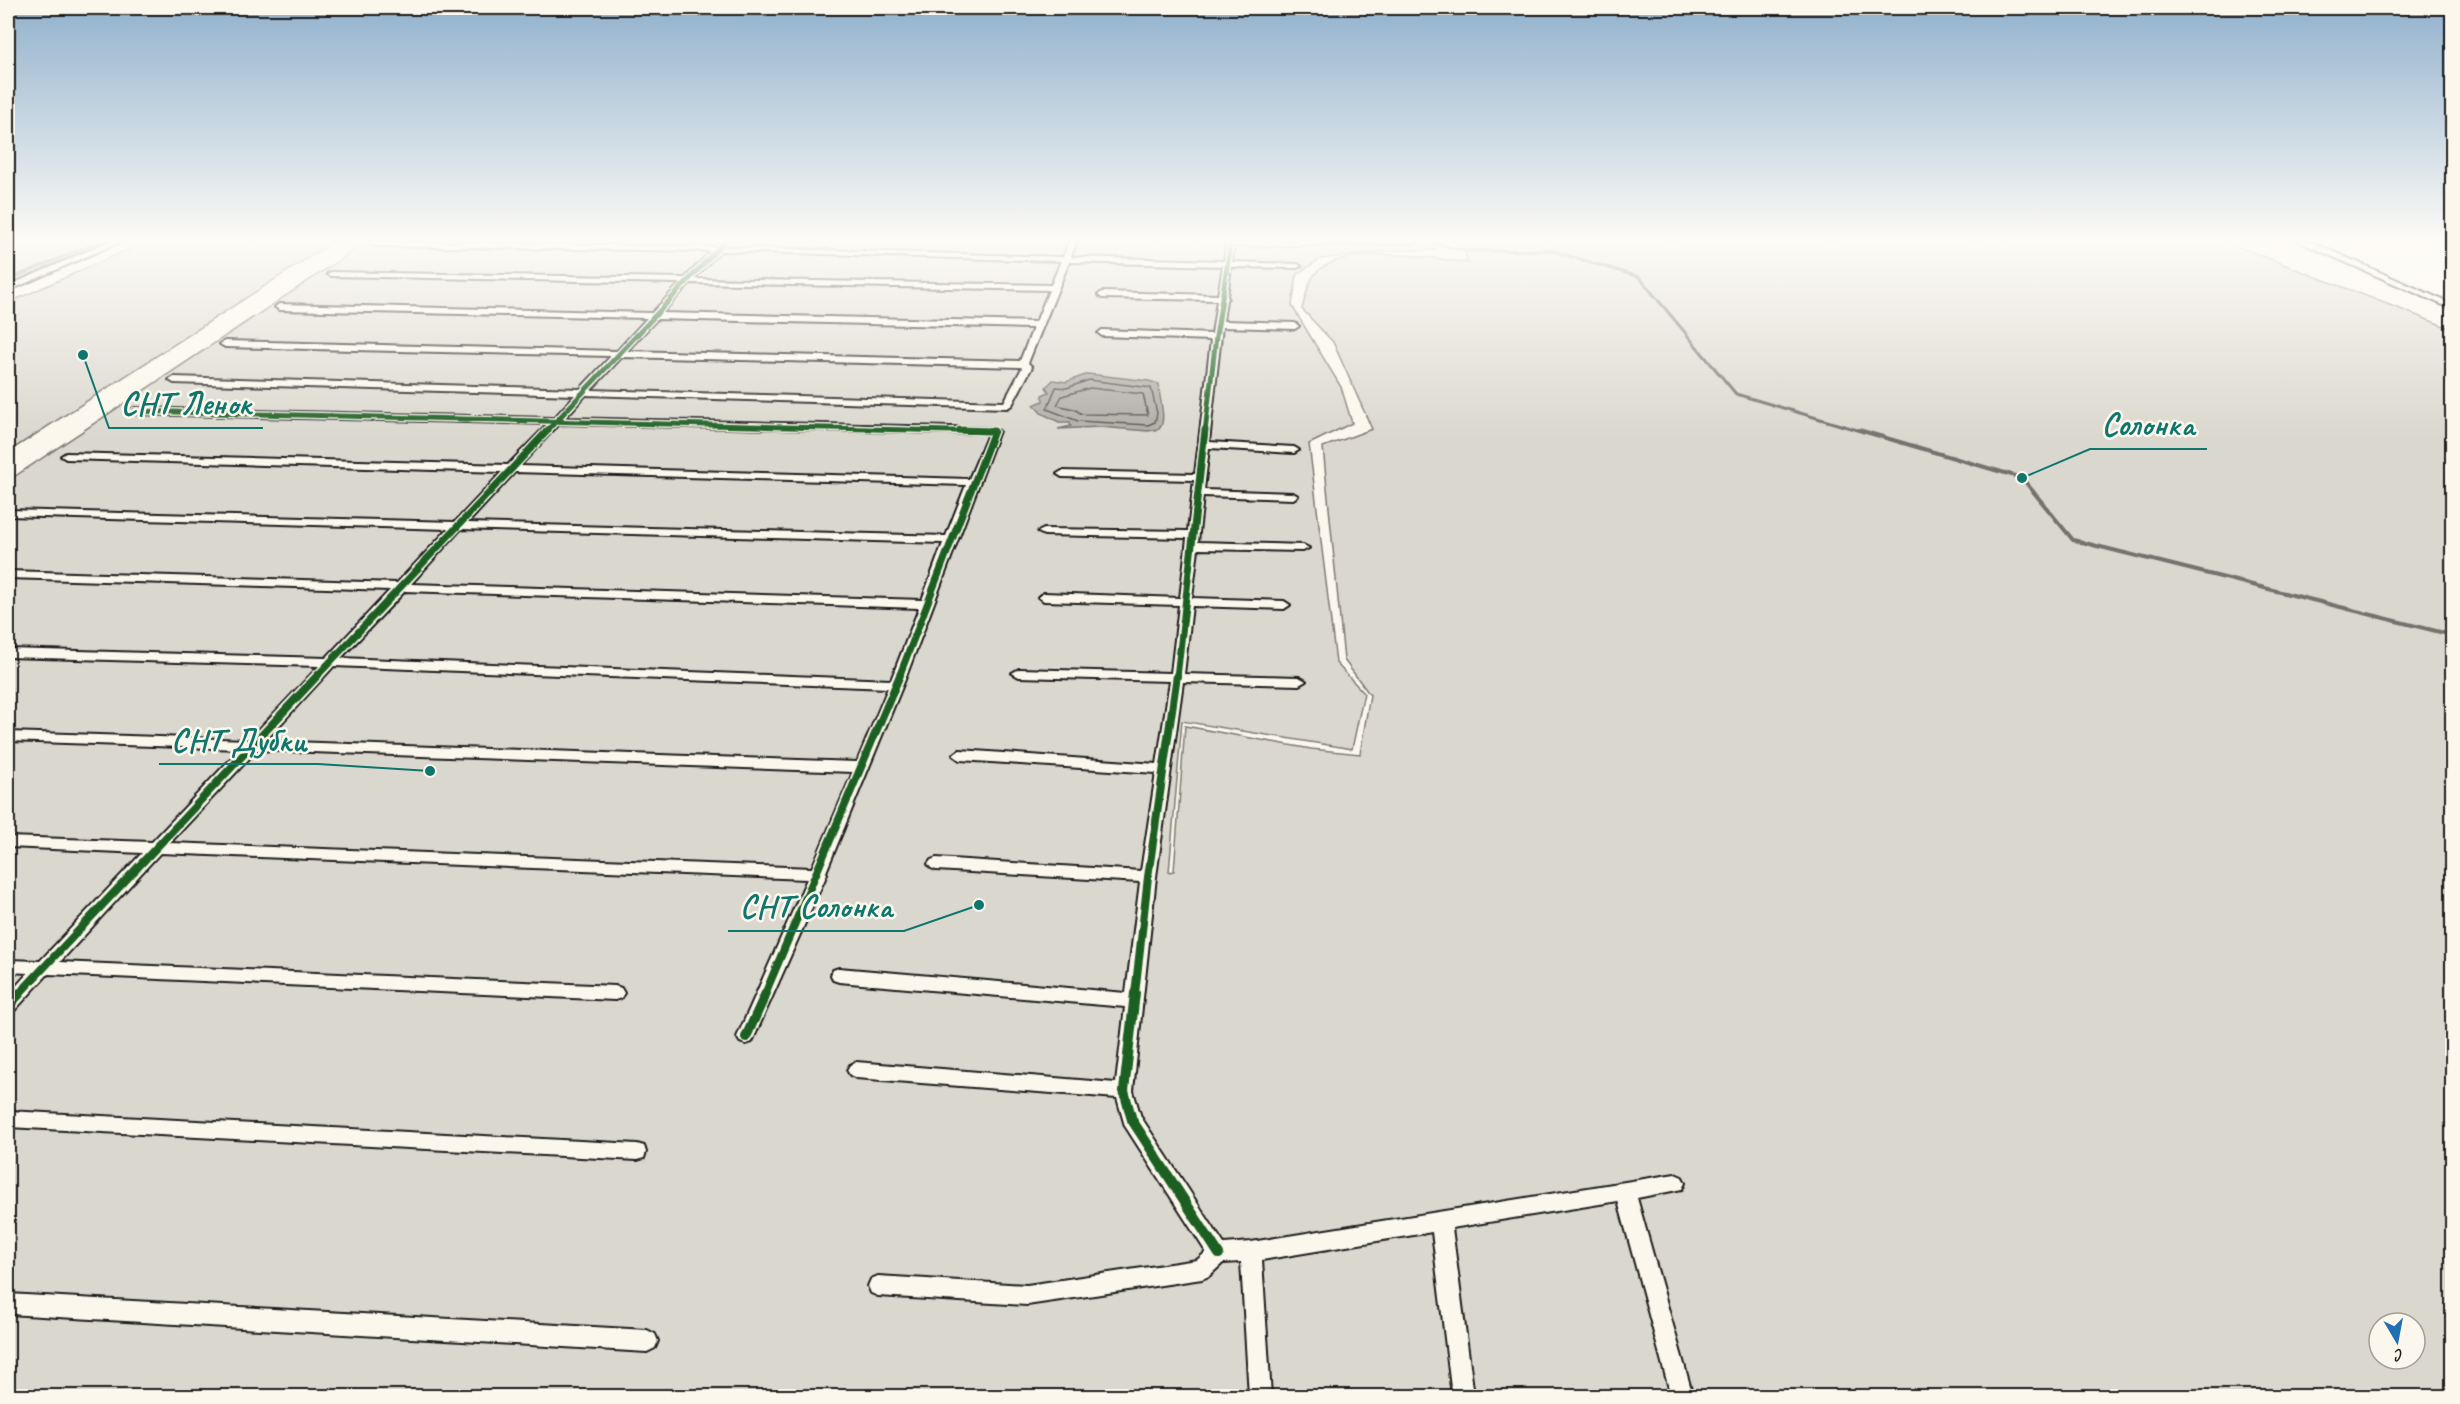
<svg xmlns="http://www.w3.org/2000/svg" width="2460" height="1404" viewBox="0 0 2460 1404" font-family="Caveat,sans-serif">
<style>
.green{fill:#dad7ce;stroke:#7b7a75;stroke-width:1.5;fill-rule:evenodd}
.water{fill:#afaca5;stroke:#74726e;stroke-width:1.5}
.lines{fill:none;stroke-linecap:round;stroke-linejoin:round}
.shore{stroke:#575653;stroke-width:1.5}
.stream-far1{stroke:#74726e;stroke-width:3}
.stream{stroke:#74726e;stroke-width:4}
.street-casing{stroke:#1c1c1c;stroke-width:4}
.street{fill:#fbf7ec;fill-rule:evenodd}
.cycleway-far3-casing{stroke:#fbf7ec;stroke-width:8}
.cycleway-far2-casing{stroke:#fbf7ec;stroke-width:10}
.cycleway-far1-casing{stroke:#fbf7ec;stroke-width:12}
.cycleway-casing{stroke:#fbf7ec;stroke-width:14}
.cycleway-far3{stroke:#1b5e20;stroke-width:5}
.cycleway-far2{stroke:#1b5e20;stroke-width:7}
.cycleway-far1{stroke:#1b5e20;stroke-width:8}
.cycleway{stroke:#1b5e20;stroke-width:10}
.leader{fill:none;stroke:#0f766e;stroke-width:2}
.callout-dot{fill:#0f766e;stroke:#fbf7ec;stroke-width:2}
.callout-label{font-size:32px;text-anchor:middle;font-weight:bold;fill:#0f766e;stroke:#fbf7ec;stroke-width:5;stroke-linejoin:round;paint-order:stroke}
</style>
<rect width="100%" height="100%" fill="#fbf7ec"/>
<filter id="ink" filterUnits="userSpaceOnUse"><feTurbulence type="fractalNoise" baseFrequency=".0167" numOctaves="2"/><feDisplacementMap in="SourceGraphic" scale="12" xChannelSelector="R" yChannelSelector="G"/><feConvolveMatrix kernelMatrix="1 2 1 2 8 2 1 2 1" color-interpolation-filters="sRGB"/></filter>
<g filter="url(#ink)">
<g class="green">
<polygon points="8,241 107,241 8,284"/>
<polygon points="147,241 334,241 8,452 8,303"/>
<path d="M368 241H1435V250H1397L1320 259 1297 274 1292 306 1341 387 1352 423 1309 444 1336 663 1364 693 1352 749 1182 721 1169 872 1174 871 1185 726 1311 749 1360 754 1370 695 1344 660 1323 447 1372 429 1333 342 1302 309C1305 299 1308 282 1315 274 1344 243 1430 257 1468 263L1461 241H2223L2452 329V1396H8V481ZM2379 1323H2415V1359H2379Z"/>
</g>
<path class="water" d="M1088 374 1149 381 1159 384C1158 398 1168 419 1159 429L1148 431 1100 427 1058 429 1071 426 1070 422H1059L1041 413 1034 405 1043 401 1042 395 1049 392 1046 387 1053 380 1066 382Z"/>
<g class="lines">
<g class="shore">
<polygon points="1089,380 1151,388 1157,413 1155,422 1148,425 1078,421 1047,409 1056,387 1067,388"/>
<polygon points="1090,388 1143,394 1148,415 1082,414 1074,409 1057,405 1062,396"/>
</g>
<g class="stream-far1">
<polyline points="1425,241 1466,251 1550,250 1639,277 1736,394 1864,432"/>
<polyline points="8,280 101,241"/>
</g>
<polyline class="stream" points="1859,430 2022,478 2073,540 2452,635"/>
<g class="street-casing">
<g id="street">
<polygon points="110,241 122,241 8,291 8,286"/>
<path d="M373 241 715 247 720 241H729L724 247 1063 257 1069 241H1077L1071 257 1224 261 1227 241H1417L1413 243 1234 246 1232 262 1297 264 1301 266 1297 268 1231 267 1227 296 1228 298 1226 300 1223 321 1295 323 1299 326 1295 329 1222 327 1209 442 1294 447 1299 450 1294 453 1209 448 1204 490 1293 493 1298 496 1293 499 1203 496 1198 542 1303 545 1309 548 1303 551 1198 549 1192 598 1284 601 1290 605 1284 609 1192 606 1184 674 1299 677 1306 681 1299 685 1183 682 1156 877 1133 1091 1141 1117 1224 1244 1251 1242 1675 1174 1682 1177 1685 1183 1682 1189 1637 1198 1693 1396H1671L1618 1201 1452 1228 1474 1396H1452L1432 1232 1262 1260 1271 1396H1249L1241 1262 1223 1263 1209 1276 1202 1279 1027 1305 878 1296 871 1293 868 1286 871 1279 878 1276 1027 1285 1197 1260 1206 1252 1125 1126 1117 1098 856 1078 850 1075 847 1070 850 1065 856 1062 1116 1083 1125 1007 839 982 833 980 831 975 833 970 839 968 1126 993 1140 882 936 870 931 868 928 864 931 860 936 858 1141 871 1156 773 960 760 953 755 960 750 1157 764 1170 681 1019 677 1012 673 1019 669 1171 673 1179 605 1044 601 1038 597 1044 593 1180 598 1187 538 1044 535 1038 532 1044 529 1188 531 1194 480 1062 477 1057 474 1062 471 1195 474 1211 340 1102 336 1098 333 1102 330 1212 334 1217 300 1102 298 1098 295 1102 292 1218 295 1223 266 1069 262 1028 363 1032 367 1012 405 1007 408 586 395 565 418 994 428 999 431 904 682 826 872 827 874 752 1042 746 1044 740 1042 737 1037 807 879 160 853 60 962 615 986 621 988 624 993 621 998 615 1000 48 974 14 1011 8 1013V995L28 973 8 972V960L40 961 142 853 8 847V837L152 842 240 749 8 741V732L249 740 319 666 8 657V649L326 658 390 590 8 578V571L397 583 448 529 8 516V510L455 522 502 472 66 459 61 456 66 453 508 465 548 424 134 414 129 411 134 408 554 418 575 395 174 383 169 380 174 377 580 389 611 356 225 347 220 344 225 341 617 351 647 318 279 310 275 307 279 304 652 313 681 283 331 276 327 274 331 272 685 278 711 251 375 246 371 244ZM720 251 1061 261 1051 285 694 279ZM690 283 1049 290 1036 322 662 313ZM657 319 1033 328 1020 361 627 351ZM622 357 1021 367 1022 368 1004 402 591 390ZM559 424 988 434 969 479 520 466ZM515 472 966 485 946 536 468 523ZM461 529 943 543 922 600 411 584ZM405 591 919 608 891 680 341 658ZM334 666 888 688 857 762 265 741ZM257 750 853 772 812 868 170 843Z"/>
<polygon points="2297,241 2309,241 2452,304 2452,309"/>
<polygon points="8,1111 637,1144 644,1146 646,1152 644,1158 637,1160 8,1127"/>
<polygon points="8,1294 647,1330 655,1334 658,1341 655,1348 647,1352 8,1314"/>
</g>
</g>
<use href="#street" class="street"/>
<g class="cycleway-far3-casing">
<g id="cycleway-far3">
<polyline points="134,411 994,432"/>
<polyline points="546,432 725,241"/>
<polyline points="1205,432 1216,337 1231,241"/>
</g>
</g>
<g class="cycleway-far2-casing">
<g id="cycleway-far2">
<polyline points="316,677 548,430"/>
<polyline points="899,677 994,431 960,430"/>
<polyline points="1177,677 1205,430"/>
</g>
</g>
<g class="cycleway-far1-casing">
<g id="cycleway-far1">
<polyline points="19,994 318,675"/>
<polyline points="765,994 900,675"/>
<polyline points="1135,994 1148,877 1177,675"/>
</g>
</g>
<g class="cycleway-casing">
<g id="cycleway">
<polyline points="1135,993 1124,1091 1132,1120 1219,1254"/>
<polyline points="8,1006 20,993"/>
<polyline points="746,1037 766,993"/>
</g>
</g>
<use href="#cycleway-far3" class="cycleway-far3"/>
<use href="#cycleway-far2" class="cycleway-far2"/>
<use href="#cycleway-far1" class="cycleway-far1"/>
<use href="#cycleway" class="cycleway"/>
</g>
</g>
<linearGradient id="sky" x2="0" y2="1"><stop stop-color="#91b1cd"/><stop offset="0.55" stop-color="#fdfbf6"/><stop offset="1" stop-color="#fdfbf6" stop-opacity="0"/></linearGradient>
<rect width="2460" height="438" fill="url(#sky)"/>
<path class="leader" d="M83 355L109 428H263M2022 478L2090 449H2207M430 771L318 764H159M979 905L904 931H728"/>
<g class="callout-dot">
<circle cx="83" cy="355" r="6"/>
<circle cx="2022" cy="478" r="6"/>
<circle cx="430" cy="771" r="6"/>
<circle cx="979" cy="905" r="6"/>
</g>
<g class="callout-label">
<text x="186" y="414">СНТ Ленок</text>
<text x="2148" y="435">Солонка</text>
<text x="239" y="751">СНТ Дубки</text>
<text x="816" y="917">СНТ Солонка</text>
</g>
<rect width="2460" height="1404" fill="none" stroke="#fbf7ec" stroke-width="30"/>
<rect x="15" y="15" width="2430" height="1374" fill="none" stroke="#1c1c1c" stroke-width="2" filter="url(#ink)"/>
<g transform="translate(2397 1341) rotate(170)"><circle r="28" fill="#fbf7ec" stroke="#a29f99" stroke-width="1.5"/>
<path d="M0-4.5L10 22L0 15L-10 22Z" fill="#1f6fb2"/>
<text y="-9" font-size="16" font-weight="bold" text-anchor="middle" fill="#1c1c1c">С</text>
</g>
</svg>
